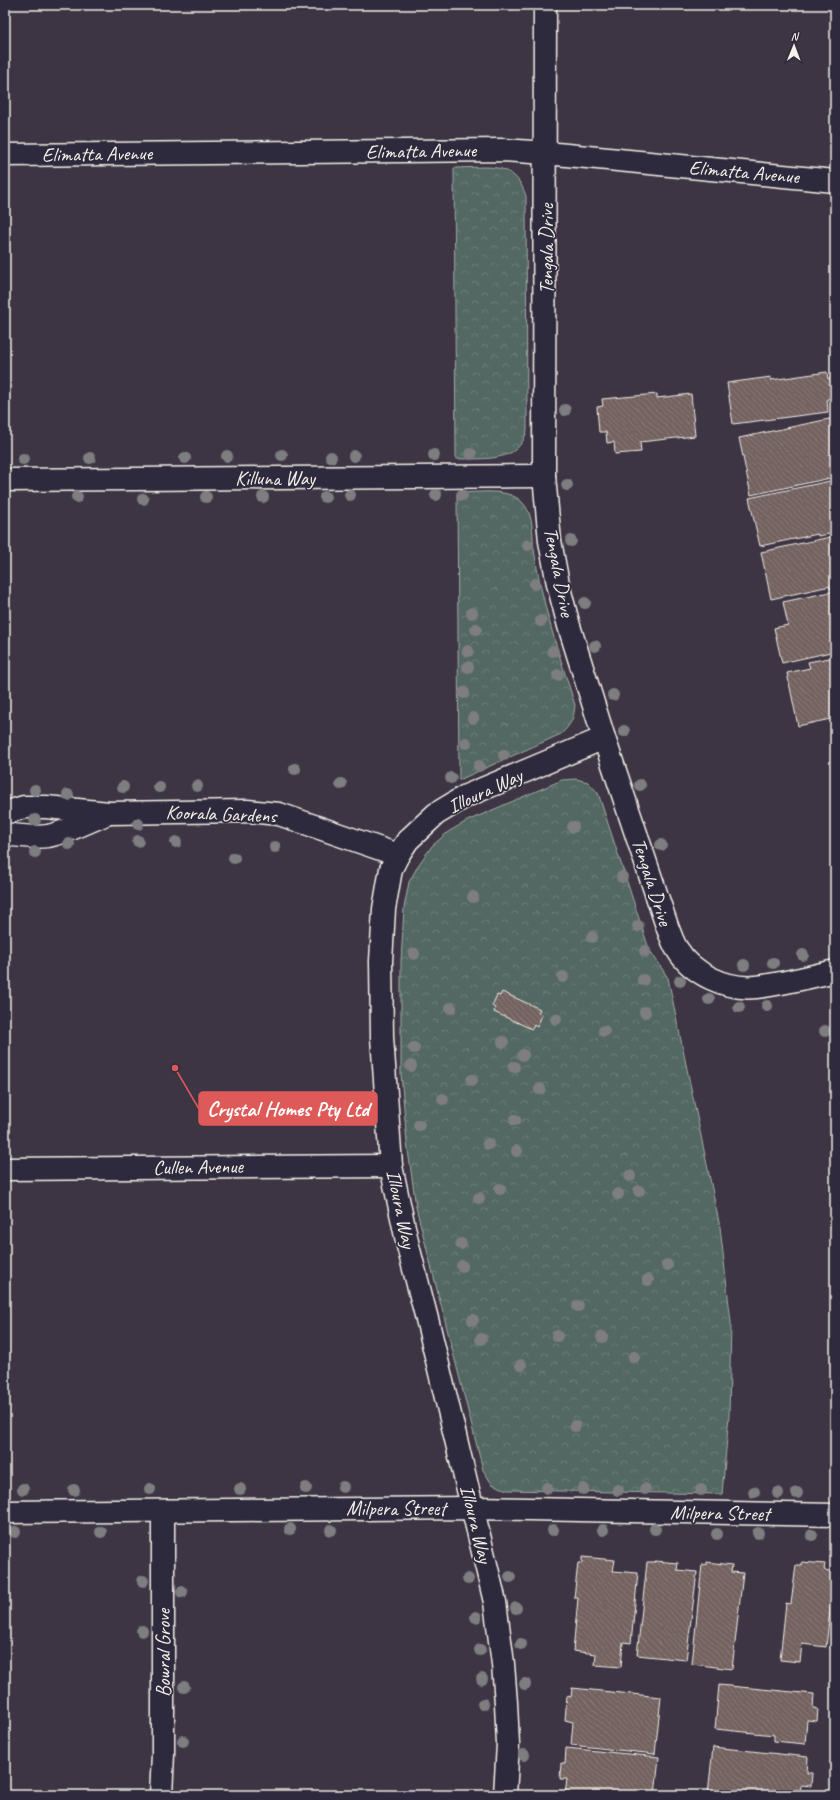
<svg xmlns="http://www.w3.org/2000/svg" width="840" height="1800" viewBox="0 0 840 1800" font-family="Caveat,sans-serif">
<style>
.park{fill:url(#park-crowns);stroke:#a4aca6}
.building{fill:url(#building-back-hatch);stroke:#f4f1e8}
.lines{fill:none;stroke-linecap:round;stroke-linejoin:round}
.minor-casing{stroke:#f4f1e8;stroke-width:25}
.minor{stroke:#2f2a3d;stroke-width:22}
.tree{fill:#7e7e81}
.labels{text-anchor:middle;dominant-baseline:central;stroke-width:3.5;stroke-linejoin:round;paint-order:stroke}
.street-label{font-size:20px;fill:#f4f1e8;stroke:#2f2a3d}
.leader{fill:none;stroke:#de5a58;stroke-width:1.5}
.callout-dot{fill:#de5a58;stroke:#2f2a3d;stroke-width:1.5}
.callout{fill:#de5a58;stroke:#de5a58;stroke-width:1.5}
.callout-label{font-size:21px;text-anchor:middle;font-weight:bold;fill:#fff}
</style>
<defs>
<pattern id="park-crowns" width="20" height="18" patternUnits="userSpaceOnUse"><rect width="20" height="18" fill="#536863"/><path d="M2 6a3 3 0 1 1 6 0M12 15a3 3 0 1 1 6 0" fill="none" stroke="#6c7e79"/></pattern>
<pattern id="building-back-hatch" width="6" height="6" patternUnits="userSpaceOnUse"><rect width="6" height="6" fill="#736260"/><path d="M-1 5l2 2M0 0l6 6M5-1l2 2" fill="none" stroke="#887977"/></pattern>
</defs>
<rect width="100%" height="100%" fill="#3d3544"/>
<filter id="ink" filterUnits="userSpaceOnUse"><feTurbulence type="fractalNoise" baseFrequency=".025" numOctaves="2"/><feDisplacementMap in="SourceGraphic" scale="8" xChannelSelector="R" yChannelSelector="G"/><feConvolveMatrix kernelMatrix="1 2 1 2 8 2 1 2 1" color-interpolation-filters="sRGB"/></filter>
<g filter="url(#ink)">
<g class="park">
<path d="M454 168C487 168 514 159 526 196L527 430C519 464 484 458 456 459Z"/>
<path d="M457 493C477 493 507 487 522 502 534 514 532 533 534 549 541 602 559 654 575 705 574 718 571 725 561 734L459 780Z"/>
<polygon points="576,779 588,782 598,793 649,949 668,978 720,1227 731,1322 729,1416 722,1494 507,1490 492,1484 483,1470 416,1207 407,1143 401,1074 401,961 404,908 409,882 419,864 432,846 448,832 467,821 562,780"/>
</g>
<g class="building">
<polygon points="827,372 828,379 833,378 835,391 835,398 827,399 828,412 733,424 727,383 771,377 771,380"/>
<polygon points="657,394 657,398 691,394 695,436 640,442 641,452 615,454 614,442 607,443 606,432 599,432 597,407 603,406 602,399"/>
<polygon points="834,418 835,477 751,495 739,438"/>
<polygon points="835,480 835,533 818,536 818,534 760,546 749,498"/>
<polygon points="835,536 835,588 830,589 830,586 771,599 761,552"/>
<polygon points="835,591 835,651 782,663 774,628 788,625 783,602"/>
<polygon points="835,657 835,718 798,726 787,673 810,668 808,662"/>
<polygon points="502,992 540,1009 538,1013 542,1015 537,1027 534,1025 532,1029 494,1012 495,1008 492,1006 497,995 500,996"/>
<polygon points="582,1557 615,1560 613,1571 638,1573 631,1643 623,1642 621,1667 595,1665 596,1654 573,1651 578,1598 574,1598 578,1563 582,1563"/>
<polygon points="655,1561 678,1563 677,1570 697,1572 686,1660 637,1655 647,1562 655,1562"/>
<polygon points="706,1562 732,1565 731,1572 743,1573 732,1669 692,1664 702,1564 706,1565"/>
<polygon points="802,1562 825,1564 824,1570 835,1572 835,1603 831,1602 826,1647 802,1644 800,1662 780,1660 786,1603 791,1604 796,1565 802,1565"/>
<polygon points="719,1685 814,1694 813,1708 818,1709 817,1721 807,1720 805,1744 774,1741 774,1735 715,1729"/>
<polygon points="572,1688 661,1697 655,1754 571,1745 573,1722 565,1720 567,1696 571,1697"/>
<polygon points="713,1747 808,1757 807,1773 812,1773 811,1786 801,1785 800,1795 708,1794"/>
<polygon points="566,1748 659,1757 655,1795 565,1795 567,1779 560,1779 561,1763 565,1764"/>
</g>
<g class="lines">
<g class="minor-casing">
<g id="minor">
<path d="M545 5 544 476 550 541 558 584 569 626 604 738 668 929C671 936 673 943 677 949 692 974 727 990 756 987 783 984 809 977 835 971"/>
<polyline points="5,155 503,150 546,153 835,181"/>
<polyline points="5,480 544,476"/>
<polyline points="5,813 24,807 46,807 109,813 247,811 279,814 398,855"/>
<path d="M5 834C19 836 34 838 48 836 68 832 87 822 106 814"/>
<polyline points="5,1169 391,1166"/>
<polyline points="5,1512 473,1508 835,1515"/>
<polyline points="161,1795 163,1754 163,1511"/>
<polyline points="505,1795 508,1744 506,1703 503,1664 495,1602 428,1323 408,1246 391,1166 382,1037 381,961 384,909 391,869 398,855 408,840 436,814 466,796 604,738"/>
</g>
</g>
<use href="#minor" class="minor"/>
</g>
<g class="tree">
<circle cx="565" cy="410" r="6"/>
<circle cx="471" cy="454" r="6"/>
<circle cx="282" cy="455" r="6"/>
<circle cx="434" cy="455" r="6"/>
<circle cx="227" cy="456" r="6"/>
<circle cx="354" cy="456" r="6"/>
<circle cx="331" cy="457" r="6"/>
<circle cx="90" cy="458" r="6"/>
<circle cx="185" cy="458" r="6"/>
<circle cx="23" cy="459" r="6"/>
<circle cx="567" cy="485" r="6"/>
<circle cx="350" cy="495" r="6"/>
<circle cx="436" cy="495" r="6"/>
<circle cx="462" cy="495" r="6"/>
<circle cx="77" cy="497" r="6"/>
<circle cx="206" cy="497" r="6"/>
<circle cx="263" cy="497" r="6"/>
<circle cx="325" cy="497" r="6"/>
<circle cx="143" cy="499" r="6"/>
<circle cx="571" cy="541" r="6"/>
<circle cx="528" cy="545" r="6"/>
<circle cx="535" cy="584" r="6"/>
<circle cx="585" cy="603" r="6"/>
<circle cx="472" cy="613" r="6"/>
<circle cx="541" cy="621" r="6"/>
<circle cx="476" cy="629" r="6"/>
<circle cx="595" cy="646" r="6"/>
<circle cx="468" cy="651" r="6"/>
<circle cx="553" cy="651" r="6"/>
<circle cx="468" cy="667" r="6"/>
<circle cx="558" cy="675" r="6"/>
<circle cx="464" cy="693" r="6"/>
<circle cx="613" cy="695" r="6"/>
<circle cx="473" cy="718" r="6"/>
<circle cx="624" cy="731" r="6"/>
<circle cx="466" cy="743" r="6"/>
<circle cx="504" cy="755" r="6"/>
<circle cx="479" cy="766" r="6"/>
<circle cx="295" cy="769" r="6"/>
<circle cx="451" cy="778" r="6"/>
<circle cx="341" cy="784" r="6"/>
<circle cx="640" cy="785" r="6"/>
<circle cx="197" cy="786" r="6"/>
<circle cx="123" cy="787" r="6"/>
<circle cx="159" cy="787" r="6"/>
<circle cx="35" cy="790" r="6"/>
<circle cx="68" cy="795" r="6"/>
<circle cx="35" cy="820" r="6"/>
<circle cx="138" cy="824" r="6"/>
<circle cx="573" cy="827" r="6"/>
<circle cx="138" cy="841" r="6"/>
<circle cx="176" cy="842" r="6"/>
<circle cx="69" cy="844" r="6"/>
<circle cx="661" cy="845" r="6"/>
<circle cx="275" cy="847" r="6"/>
<circle cx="35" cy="852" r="6"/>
<circle cx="234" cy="858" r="6"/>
<circle cx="622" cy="877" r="6"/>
<circle cx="473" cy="897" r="6"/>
<circle cx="638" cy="926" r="6"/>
<circle cx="592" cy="937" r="6"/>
<circle cx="645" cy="951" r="6"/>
<circle cx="414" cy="954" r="6"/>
<circle cx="803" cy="955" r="6"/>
<circle cx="773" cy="963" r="6"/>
<circle cx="744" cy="965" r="6"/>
<circle cx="563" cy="977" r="6"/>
<circle cx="643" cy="980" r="6"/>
<circle cx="680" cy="981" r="6"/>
<circle cx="709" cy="999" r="6"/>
<circle cx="767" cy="1006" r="6"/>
<circle cx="739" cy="1007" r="6"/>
<circle cx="451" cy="1008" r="6"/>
<circle cx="645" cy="1012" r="6"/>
<circle cx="556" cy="1019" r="6"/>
<circle cx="604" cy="1031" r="6"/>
<circle cx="825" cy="1031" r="6"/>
<circle cx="503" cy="1042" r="6"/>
<circle cx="414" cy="1048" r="6"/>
<circle cx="523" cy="1055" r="6"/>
<circle cx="411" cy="1066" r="6"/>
<circle cx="514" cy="1067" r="6"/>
<circle cx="472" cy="1080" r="6"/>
<circle cx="540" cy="1089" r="6"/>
<circle cx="443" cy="1099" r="6"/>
<circle cx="515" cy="1120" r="6"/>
<circle cx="419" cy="1125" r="6"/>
<circle cx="488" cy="1144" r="6"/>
<circle cx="517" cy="1151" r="6"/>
<circle cx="630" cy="1176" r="6"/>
<circle cx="500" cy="1189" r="6"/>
<circle cx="639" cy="1191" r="6"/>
<circle cx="618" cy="1194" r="6"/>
<circle cx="479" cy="1198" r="6"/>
<circle cx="461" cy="1244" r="6"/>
<circle cx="667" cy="1265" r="6"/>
<circle cx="462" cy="1266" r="6"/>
<circle cx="648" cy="1280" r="6"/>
<circle cx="578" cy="1306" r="6"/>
<circle cx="473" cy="1320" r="6"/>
<circle cx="557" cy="1336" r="6"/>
<circle cx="602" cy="1337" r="6"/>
<circle cx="481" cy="1339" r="6"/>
<circle cx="634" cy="1357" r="6"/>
<circle cx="521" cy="1365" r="6"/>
<circle cx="575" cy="1426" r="6"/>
<circle cx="343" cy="1487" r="6"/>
<circle cx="306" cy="1488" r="6"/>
<circle cx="547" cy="1488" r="6"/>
<circle cx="23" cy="1489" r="6"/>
<circle cx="150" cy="1489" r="6"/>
<circle cx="240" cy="1489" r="6"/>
<circle cx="583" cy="1489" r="6"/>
<circle cx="645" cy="1489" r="6"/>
<circle cx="74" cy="1490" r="6"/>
<circle cx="618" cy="1490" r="6"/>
<circle cx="701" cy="1490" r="6"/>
<circle cx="754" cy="1492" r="6"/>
<circle cx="778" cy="1493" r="6"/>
<circle cx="797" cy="1493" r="6"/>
<circle cx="290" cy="1529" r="6"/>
<circle cx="655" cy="1529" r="6"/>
<circle cx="331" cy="1530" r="6"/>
<circle cx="553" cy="1530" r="6"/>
<circle cx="603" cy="1530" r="6"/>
<circle cx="15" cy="1532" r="6"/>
<circle cx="101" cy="1532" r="6"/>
<circle cx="758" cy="1533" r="6"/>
<circle cx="717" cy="1534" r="6"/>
<circle cx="812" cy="1535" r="6"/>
<circle cx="510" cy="1577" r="6"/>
<circle cx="468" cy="1579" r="6"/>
<circle cx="143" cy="1581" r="6"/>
<circle cx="182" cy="1592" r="6"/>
<circle cx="516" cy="1608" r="6"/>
<circle cx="476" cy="1617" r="6"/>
<circle cx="142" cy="1631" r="6"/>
<circle cx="521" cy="1644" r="6"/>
<circle cx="480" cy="1650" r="6"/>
<circle cx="482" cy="1679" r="6"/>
<circle cx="525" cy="1684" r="6"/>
<circle cx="184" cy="1687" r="6"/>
<circle cx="483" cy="1704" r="6"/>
<circle cx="183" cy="1741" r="6"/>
<circle cx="524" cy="1755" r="6"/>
</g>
</g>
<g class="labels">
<g class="street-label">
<text transform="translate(421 151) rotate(-1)">Elimatta Avenue</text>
<text transform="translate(97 154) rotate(-1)">Elimatta Avenue</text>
<text transform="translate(744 172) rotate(5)">Elimatta Avenue</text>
<text transform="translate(546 249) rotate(-90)">Tengala Drive</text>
<text x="275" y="478">Killuna Way</text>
<text transform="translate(559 572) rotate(79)">Tengala Drive</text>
<text transform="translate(485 791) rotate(-25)">Illoura Way</text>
<text transform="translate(221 814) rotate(2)">Koorala Gardens</text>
<text transform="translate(652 882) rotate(72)">Tengala Drive</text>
<text transform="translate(198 1167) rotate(-1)">Cullen Avenue</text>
<text transform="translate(401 1209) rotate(78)">Illoura Way</text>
<text x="396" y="1508">Milpera Street</text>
<text transform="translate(720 1513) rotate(1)">Milpera Street</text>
<text transform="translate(476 1524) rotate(76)">Illoura Way</text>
<text transform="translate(163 1653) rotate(-90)">Bowral Grove</text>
</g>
</g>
<path class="leader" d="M175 1068L199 1109"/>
<circle class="callout-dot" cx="175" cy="1068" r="4"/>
<rect class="callout" x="199" y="1092" width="178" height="33" rx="4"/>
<g class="callout-label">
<text x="288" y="1116">Crystal Homes Pty Ltd</text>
</g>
<rect width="840" height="1800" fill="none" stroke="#2f2a3d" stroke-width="20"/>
<rect x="10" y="10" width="820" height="1780" fill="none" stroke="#f4f1e8" stroke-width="1.5" filter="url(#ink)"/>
<g transform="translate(794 46) rotate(1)" stroke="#2f2a3d" stroke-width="3" paint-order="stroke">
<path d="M0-3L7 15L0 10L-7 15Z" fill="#f4f1e8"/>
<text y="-6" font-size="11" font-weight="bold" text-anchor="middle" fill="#f4f1e8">N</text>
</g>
</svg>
